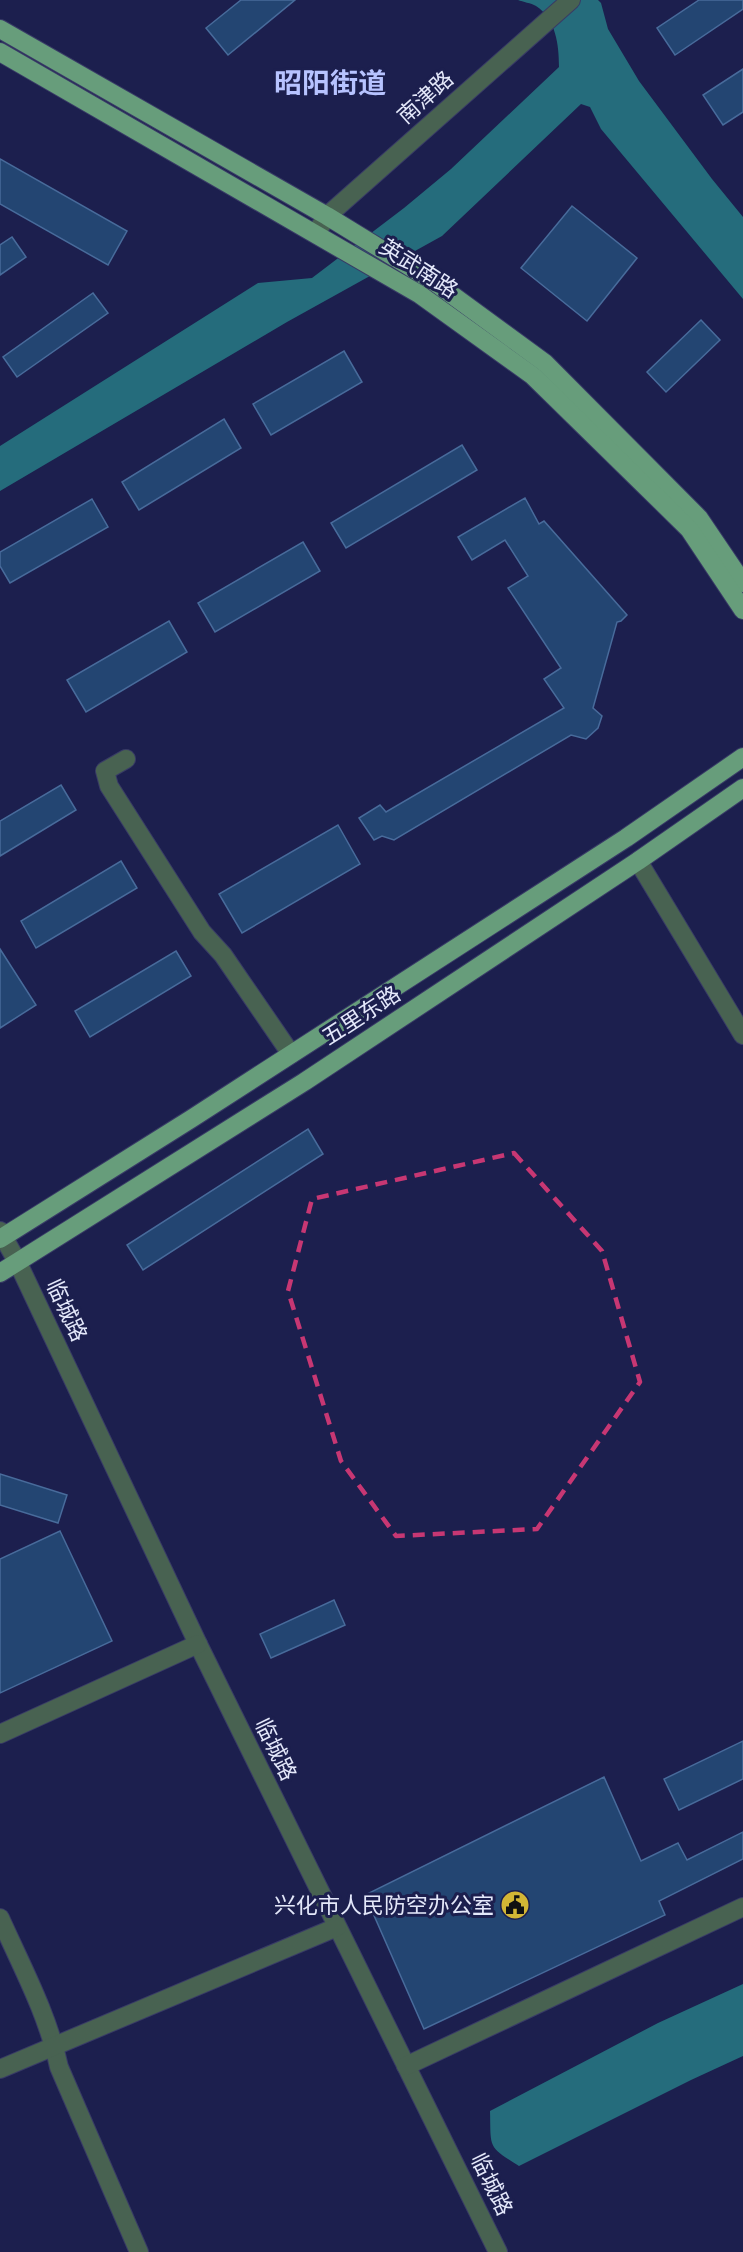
<svg xmlns="http://www.w3.org/2000/svg" width="743" height="2252" viewBox="0 0 743 2252" font-family="Mulish,'Noto Sans SC',sans-serif">
<style>
.water{fill:#256c7c}
.building{fill:#234572;stroke:#486b9b;stroke-width:1.5}
.lines{fill:none;stroke-linecap:round;stroke-linejoin:round}
.minor-casing{stroke:#383b66;stroke-width:20}
.major-casing{stroke:#383b66;stroke-width:20}
.minor{stroke:#486251;stroke-width:18}
.major{stroke:#679d7b;stroke-width:18}
.marked{fill:none;stroke:#c73773;stroke-width:4.5;stroke-dasharray:12 8;stroke-linejoin:round}
.labels{text-anchor:middle;dominant-baseline:central;stroke-width:6;stroke-linejoin:round;paint-order:stroke}
.street-label{font-size:22px;fill:#e4e8fa;stroke:#1c1f4e}
.poi-label{font-size:22px;fill:#e4e8fa;stroke:#1c1f4e;text-anchor:end}
.district-label{font-size:28px;font-weight:bold;fill:#b7c3ff;stroke:#1c1f4e}
</style>
<rect width="100%" height="100%" fill="#1c1f4e"/>
<g class="water">
<path d="M518 0H598L601 3 608 29 639 81 712 179 743 217V299L601 129 590 107 581 104 442 236 287 322 0 491V446L258 283 312 278 404 208 451 169 559 67C559 45 556 19 536 6 531 3 523 2 518 0Z"/>
<path d="M743 1984V2056L691 2080 519 2166C487 2146 491 2148 490 2111L658 2023Z"/>
</g>
<g class="building">
<polygon points="241,0 295,0 228,55 206,28"/>
<polygon points="699,0 743,0 743,9 675,55 657,28"/>
<polygon points="743,69 743,112 723,125 703,95"/>
<polygon points="0,159 127,231 108,265 0,204"/>
<polygon points="572,206 637,258 587,321 521,268"/>
<polygon points="12,237 26,257 0,275 0,245"/>
<polygon points="93,293 108,313 17,377 3,357"/>
<polygon points="701,320 720,340 666,392 647,372"/>
<polygon points="344,351 362,382 271,435 253,404"/>
<polygon points="224,419 241,448 139,510 122,482"/>
<polygon points="462,445 477,470 346,548 331,523"/>
<polygon points="525,498 539,524 544,521 627,615 621,621 617,622 593,708 602,716 598,728 586,739 571,735 394,840 382,836 374,840 359,818 380,805 386,812 564,708 544,679 561,668 508,588 528,576 505,540 472,560 458,537"/>
<polygon points="92,499 108,527 10,583 0,566 0,552"/>
<polygon points="303,542 320,571 215,632 198,603"/>
<polygon points="169,621 187,652 86,712 67,680"/>
<polygon points="61,785 76,810 0,856 0,821"/>
<polygon points="338,825 360,864 242,933 219,894"/>
<polygon points="121,861 137,888 36,948 21,921"/>
<polygon points="0,949 36,1005 0,1028"/>
<polygon points="176,951 191,976 90,1037 75,1011"/>
<polygon points="308,1129 323,1154 143,1270 127,1245"/>
<polygon points="0,1474 67,1495 58,1523 0,1505"/>
<polygon points="60,1531 112,1641 0,1693 0,1559"/>
<polygon points="334,1600 345,1625 271,1658 260,1634"/>
<polygon points="743,1741 743,1779 679,1810 664,1779"/>
<polygon points="604,1777 641,1861 678,1843 687,1860 743,1832 743,1859 659,1901 665,1915 424,2029 365,1895"/>
</g>
<g class="lines">
<g class="minor-casing">
<g id="minor">
<polyline points="316,233 327,216 571,0"/>
<polyline points="126,759 105,771 109,786 202,932 223,955 291,1054"/>
<polyline points="638,861 743,1035"/>
<polyline points="0,1231 18,1263 198,1644 498,2252"/>
<polyline points="0,1734 198,1644"/>
<path d="M0 1918C22 1967 48 2015 59 2067L139 2252"/>
<polyline points="406,2066 743,1907"/>
<polyline points="0,2069 337,1927"/>
</g>
</g>
<g class="major-casing">
<g id="major">
<polyline points="0,29 327,216 433,281 545,363 699,518 743,583"/>
<polyline points="0,52 419,294 533,376 689,529 743,610"/>
<polyline points="0,1239 191,1119 626,838 743,757"/>
<polyline points="0,1273 304,1082 638,861 743,788"/>
</g>
</g>
<use href="#minor" class="minor"/>
<use href="#major" class="major"/>
</g>
<path class="marked" d="M514 1153 602 1251 640 1382 537 1529 396 1536 341 1461 288 1291 312 1199Z"/>
<defs>
<g id="civic-disc" transform="scale(1.5)"><circle r="9.5" fill="#d3b635" stroke="#1c1f4e"/><path d="M-.6-6.5H3V-4.5H.6V-3L4-1V1h2V6H-6V1h2V-1L-.6-3ZM-1.2 2.5V6h2.4V2.5Z" fill="#111"/></g>
</defs>
<g fill-rule="evenodd">
<use href="#civic-disc" x="515" y="1905"/>
</g>
<g class="labels">
<g class="street-label">
<text transform="translate(425 97) rotate(-42)">南津路</text>
<text transform="translate(419 268) rotate(33)">英武南路</text>
<text transform="translate(361 1015) rotate(-33)">五里东路</text>
<text transform="translate(67 1310) rotate(65)">临城路</text>
<text transform="translate(276 1749) rotate(64)">临城路</text>
<text transform="translate(492 2184) rotate(64)">临城路</text>
</g>
<g class="poi-label">
<text x="494" y="1905">兴化市人民防空办公室</text>
</g>
<g class="district-label">
<text x="330" y="82">昭阳街道</text>
</g>
</g>
</svg>
